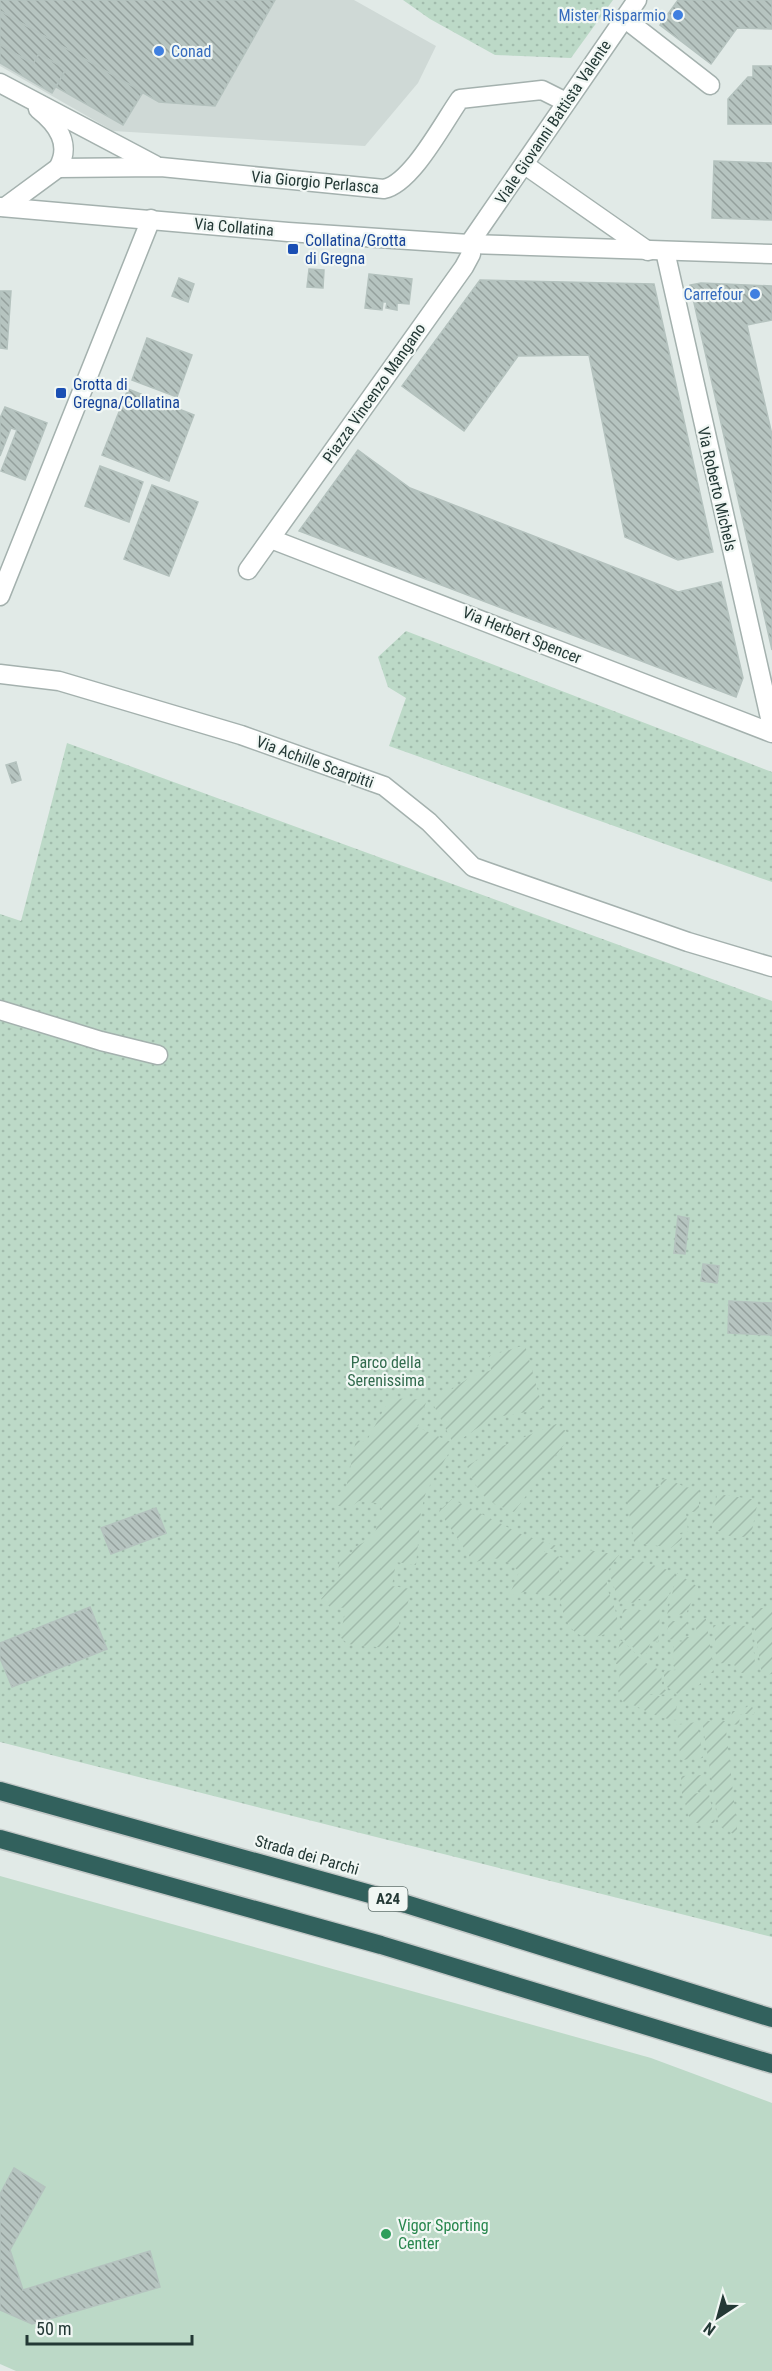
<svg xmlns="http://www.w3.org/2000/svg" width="772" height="2371" viewBox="0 0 772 2371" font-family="'Roboto Condensed',sans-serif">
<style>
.built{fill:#cfd9d6}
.grass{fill:url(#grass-dots)}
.garden{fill:url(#garden-furrows)}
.pitch{fill:#bcd9c7}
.building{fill:url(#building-back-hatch);stroke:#b4c2be;stroke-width:1.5}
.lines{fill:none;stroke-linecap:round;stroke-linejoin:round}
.minor-casing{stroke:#a4b1ae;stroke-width:21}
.highway-casing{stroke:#c1c7c6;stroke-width:21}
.minor{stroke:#fff;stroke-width:18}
.highway{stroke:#32615d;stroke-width:18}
.shop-dot{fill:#3f7fe0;stroke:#f1f7f4;stroke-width:2}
.transit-dot{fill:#1a4fb4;stroke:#f1f7f4;stroke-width:2}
.leisure-dot{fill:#2e9e5b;stroke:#f1f7f4;stroke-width:2}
.labels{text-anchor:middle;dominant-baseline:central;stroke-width:4.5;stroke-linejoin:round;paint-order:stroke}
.shield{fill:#f1f7f4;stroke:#61716e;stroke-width:1.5}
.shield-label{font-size:15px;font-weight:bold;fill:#233835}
.shop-label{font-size:16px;fill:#366cbe;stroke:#f1f7f4;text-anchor:end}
.street-label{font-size:16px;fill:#233835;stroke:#f1f7f4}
.transit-label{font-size:16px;fill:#164399;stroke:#f1f7f4;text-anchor:start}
.park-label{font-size:16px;fill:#326b4e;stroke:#f1f7f4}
.leisure-label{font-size:16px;fill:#27864d;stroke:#f1f7f4;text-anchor:start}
</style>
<defs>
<pattern id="grass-dots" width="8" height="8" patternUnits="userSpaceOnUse" patternTransform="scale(1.5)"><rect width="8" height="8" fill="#bcd9c7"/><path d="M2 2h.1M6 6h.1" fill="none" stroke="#a1bbac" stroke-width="1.8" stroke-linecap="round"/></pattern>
<pattern id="garden-furrows" width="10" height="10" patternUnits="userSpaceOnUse" patternTransform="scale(1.5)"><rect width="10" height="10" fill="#bcd9c7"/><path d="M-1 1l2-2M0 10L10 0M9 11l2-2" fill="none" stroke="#a1bbac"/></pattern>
<pattern id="building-back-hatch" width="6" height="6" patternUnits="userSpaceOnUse" patternTransform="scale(1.5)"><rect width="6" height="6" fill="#b6c4c0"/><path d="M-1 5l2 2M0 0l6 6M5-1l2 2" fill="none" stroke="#94a09d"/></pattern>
</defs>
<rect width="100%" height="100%" fill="#e1eae7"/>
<polygon class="built" points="0,0 354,0 436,46 418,83 365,146 113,131 0,66"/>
<g class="grass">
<polygon points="403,0 613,0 571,58 495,55 430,19"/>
<polygon points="406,631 772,772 772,882 389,746 406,698 388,687 378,657"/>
<polygon points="67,743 772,1001 772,1937 0,1742 0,914 21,921"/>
</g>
<g class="garden">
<polygon points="525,1345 543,1409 492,1418 454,1444 426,1492 421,1511 416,1565 396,1562 392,1586 411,1589 406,1611 401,1611 398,1632 386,1648 348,1644 340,1637 346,1608 330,1607 321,1599 342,1573 338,1571 341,1553 351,1554 355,1547 374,1537 383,1504 359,1501 349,1508 334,1505 346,1488 356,1440 366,1442 390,1398 427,1400 417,1427 453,1443 432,1402 469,1378 491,1370 489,1356"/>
<path d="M556 1424 571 1435 514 1512C484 1501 479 1495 467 1466L500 1447Z"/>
<polygon points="668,1479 685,1487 699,1489 699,1511 686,1513 688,1531 680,1533 682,1539 671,1548 634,1542 626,1494 661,1486 660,1480"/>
<polygon points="717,1494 758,1500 751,1536 734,1538 712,1528"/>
<path d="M452 1499 523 1535 560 1547V1551L547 1548 544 1552 563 1558 559 1568 560 1582 571 1561 581 1556 582 1549 619 1555C593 1585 616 1595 618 1624 609 1637 584 1643 572 1629 564 1620 562 1609 560 1598L527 1591 509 1596 519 1572C506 1557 494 1556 476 1562L472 1560 439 1511Z"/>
<polygon points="623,1559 635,1559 674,1572 676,1580 677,1573 698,1587 686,1614 667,1615 675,1582 660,1613 658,1642 651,1641 645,1658 621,1637 623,1609 648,1611 653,1601 639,1599 636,1603 619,1602 610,1575"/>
<polygon points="756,1608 772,1608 772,1674 762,1675 752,1610"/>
<polygon points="695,1616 706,1619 714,1673 701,1673 701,1685 689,1686 688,1694 679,1695 664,1685 664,1671 676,1670 673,1665 674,1642 685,1641 666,1639 669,1621 687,1621 685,1637 697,1637"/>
<polygon points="713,1625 751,1626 756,1672 753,1675 737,1672 734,1664 718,1663"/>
<path d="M620 1640C634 1649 643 1666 661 1670L662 1688 675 1695 648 1694 675 1699 678 1720C656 1719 642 1707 622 1701L617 1688 621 1687 618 1664H616Z"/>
<polygon points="751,1704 755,1714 740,1714 739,1725 731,1724 732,1711 741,1711"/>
<polygon points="702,1721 725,1721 738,1837 719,1825"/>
<polygon points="697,1722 703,1758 681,1760 676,1725"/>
<polygon points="704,1775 706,1789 682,1794 681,1776"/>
<polygon points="698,1793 709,1794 715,1823 691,1823 683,1796"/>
</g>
<polygon class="pitch" points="0,1876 651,2058 772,2103 772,2371 16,2371 0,2364"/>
<g class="building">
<polygon points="0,0 275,0 215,106 159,102 0,11"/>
<polygon points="678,0 772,0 772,29 737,28 711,64 660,25"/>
<polygon points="0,11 143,92 123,125 56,87 66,69 39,54 33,64 0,45"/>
<polygon points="0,45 33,64 39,54 66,69 52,93 0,63"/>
<polygon points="753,66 772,66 772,124 728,124 728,99 748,77 753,77"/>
<polygon points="714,161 772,163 772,220 712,218"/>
<polygon points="309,269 324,270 323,288 307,287"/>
<polygon points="369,274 412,279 409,304 397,303 397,310 386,308 387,302 383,302 382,310 365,308"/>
<polygon points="179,278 194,284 188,302 172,296"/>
<polygon points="480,280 654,284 713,552 678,560 625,537 589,355 518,356 464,431 402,386"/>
<polygon points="701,283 772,286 772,320 747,325 772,435 772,650 690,285"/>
<polygon points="0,291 11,291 7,349 0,348"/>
<polygon points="147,338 192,355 177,397 132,380"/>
<polygon points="128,389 194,415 169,481 102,455"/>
<polygon points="5,407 47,423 25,480 1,471 17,430 11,428 0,456 0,418"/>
<polygon points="358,450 410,488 678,592 721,582 743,678 736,697 299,531"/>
<polygon points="100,466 143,482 129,522 85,506"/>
<polygon points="152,485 198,502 169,576 124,559"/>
<polygon points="16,762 21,780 12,783 6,765"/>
<polygon points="678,1216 689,1218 685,1254 674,1253"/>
<polygon points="703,1264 719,1266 717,1283 701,1281"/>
<polygon points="729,1301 772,1303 772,1335 728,1333"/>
<polygon points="156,1508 166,1533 111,1554 101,1528"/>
<polygon points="90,1607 107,1649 12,1687 0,1658 0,1643"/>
<polygon points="14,2168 45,2187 10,2250 23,2290 150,2251 160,2287 32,2324 0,2310 0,2194"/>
</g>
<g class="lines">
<g class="minor-casing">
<g id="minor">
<polyline points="624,18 710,85"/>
<polyline points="0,83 155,165"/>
<polyline points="525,165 648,251"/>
<path d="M58 168 161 167 384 189C412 183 443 123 460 99L542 90 566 102"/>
<polyline points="0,207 288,232 469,244 772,254"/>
<path d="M5 207 58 168C72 144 57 124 38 109"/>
<polyline points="469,244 637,0"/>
<polyline points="665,251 772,727"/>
<polyline points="271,539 772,733"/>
<polyline points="248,570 464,267 471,254 469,244"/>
<polyline points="0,596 151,219"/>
<polyline points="0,674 59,681 241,735 384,786 429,822 473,867 688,942 772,967"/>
<polyline points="0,1010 101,1041 158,1055"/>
</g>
</g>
<g class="highway-casing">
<g id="highway">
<polyline points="0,1791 406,1904 772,2018"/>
<polyline points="0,1839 381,1945 772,2064"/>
</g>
</g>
<use href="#minor" class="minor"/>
<use href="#highway" class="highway"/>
</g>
<g class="shop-dot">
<circle cx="678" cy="15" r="6"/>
<circle cx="159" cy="51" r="6"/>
<circle cx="755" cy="294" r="6"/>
</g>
<g class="transit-dot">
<rect x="287" y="243" width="12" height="12" rx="3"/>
<rect x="55" y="387" width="12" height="12" rx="3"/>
</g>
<circle class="leisure-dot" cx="386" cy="2234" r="6"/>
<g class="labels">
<rect class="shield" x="368.5" y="1887" width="39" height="24" rx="4.5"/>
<g class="shield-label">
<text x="388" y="1899">A24</text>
</g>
<g class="shop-label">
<text x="666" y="15">Mister Risparmio</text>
<text x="171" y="51" text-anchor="start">Conad</text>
<text x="743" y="294">Carrefour</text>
</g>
<g class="street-label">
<text transform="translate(553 122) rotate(-56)">Viale Giovanni Battista Valente</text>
<text transform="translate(315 182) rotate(5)">Via Giorgio Perlasca</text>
<text transform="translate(234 227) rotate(5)">Via Collatina</text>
<text transform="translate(374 393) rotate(-55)">Piazza Vincenzo Mangano</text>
<text transform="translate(717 489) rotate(77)">Via Roberto Michels</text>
<text transform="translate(522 635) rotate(22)">Via Herbert Spencer</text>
<text transform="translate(315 762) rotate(20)">Via Achille Scarpitti</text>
<text transform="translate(307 1855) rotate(16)">Strada dei Parchi</text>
</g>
<g class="transit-label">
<text x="305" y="240">Collatina/Grotta<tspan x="305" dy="18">di Gregna</tspan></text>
<text x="73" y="384">Grotta di<tspan x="73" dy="18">Gregna/Collatina</tspan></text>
</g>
<g class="park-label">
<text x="386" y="1362">Parco della<tspan x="386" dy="18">Serenissima</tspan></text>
</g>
<g class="leisure-label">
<text x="398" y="2225">Vigor Sporting<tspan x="398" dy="18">Center</tspan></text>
</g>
</g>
<g transform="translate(718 2317) rotate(216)" stroke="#f1f7f4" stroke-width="4.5" paint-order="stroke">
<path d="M0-4.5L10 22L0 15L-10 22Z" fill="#233835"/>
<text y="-9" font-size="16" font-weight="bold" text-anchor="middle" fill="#233835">N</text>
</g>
<path d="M27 2335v9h165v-9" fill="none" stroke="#233835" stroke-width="3"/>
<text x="36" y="2335" font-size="18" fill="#233835" stroke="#f1f7f4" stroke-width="4.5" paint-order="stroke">50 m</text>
</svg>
